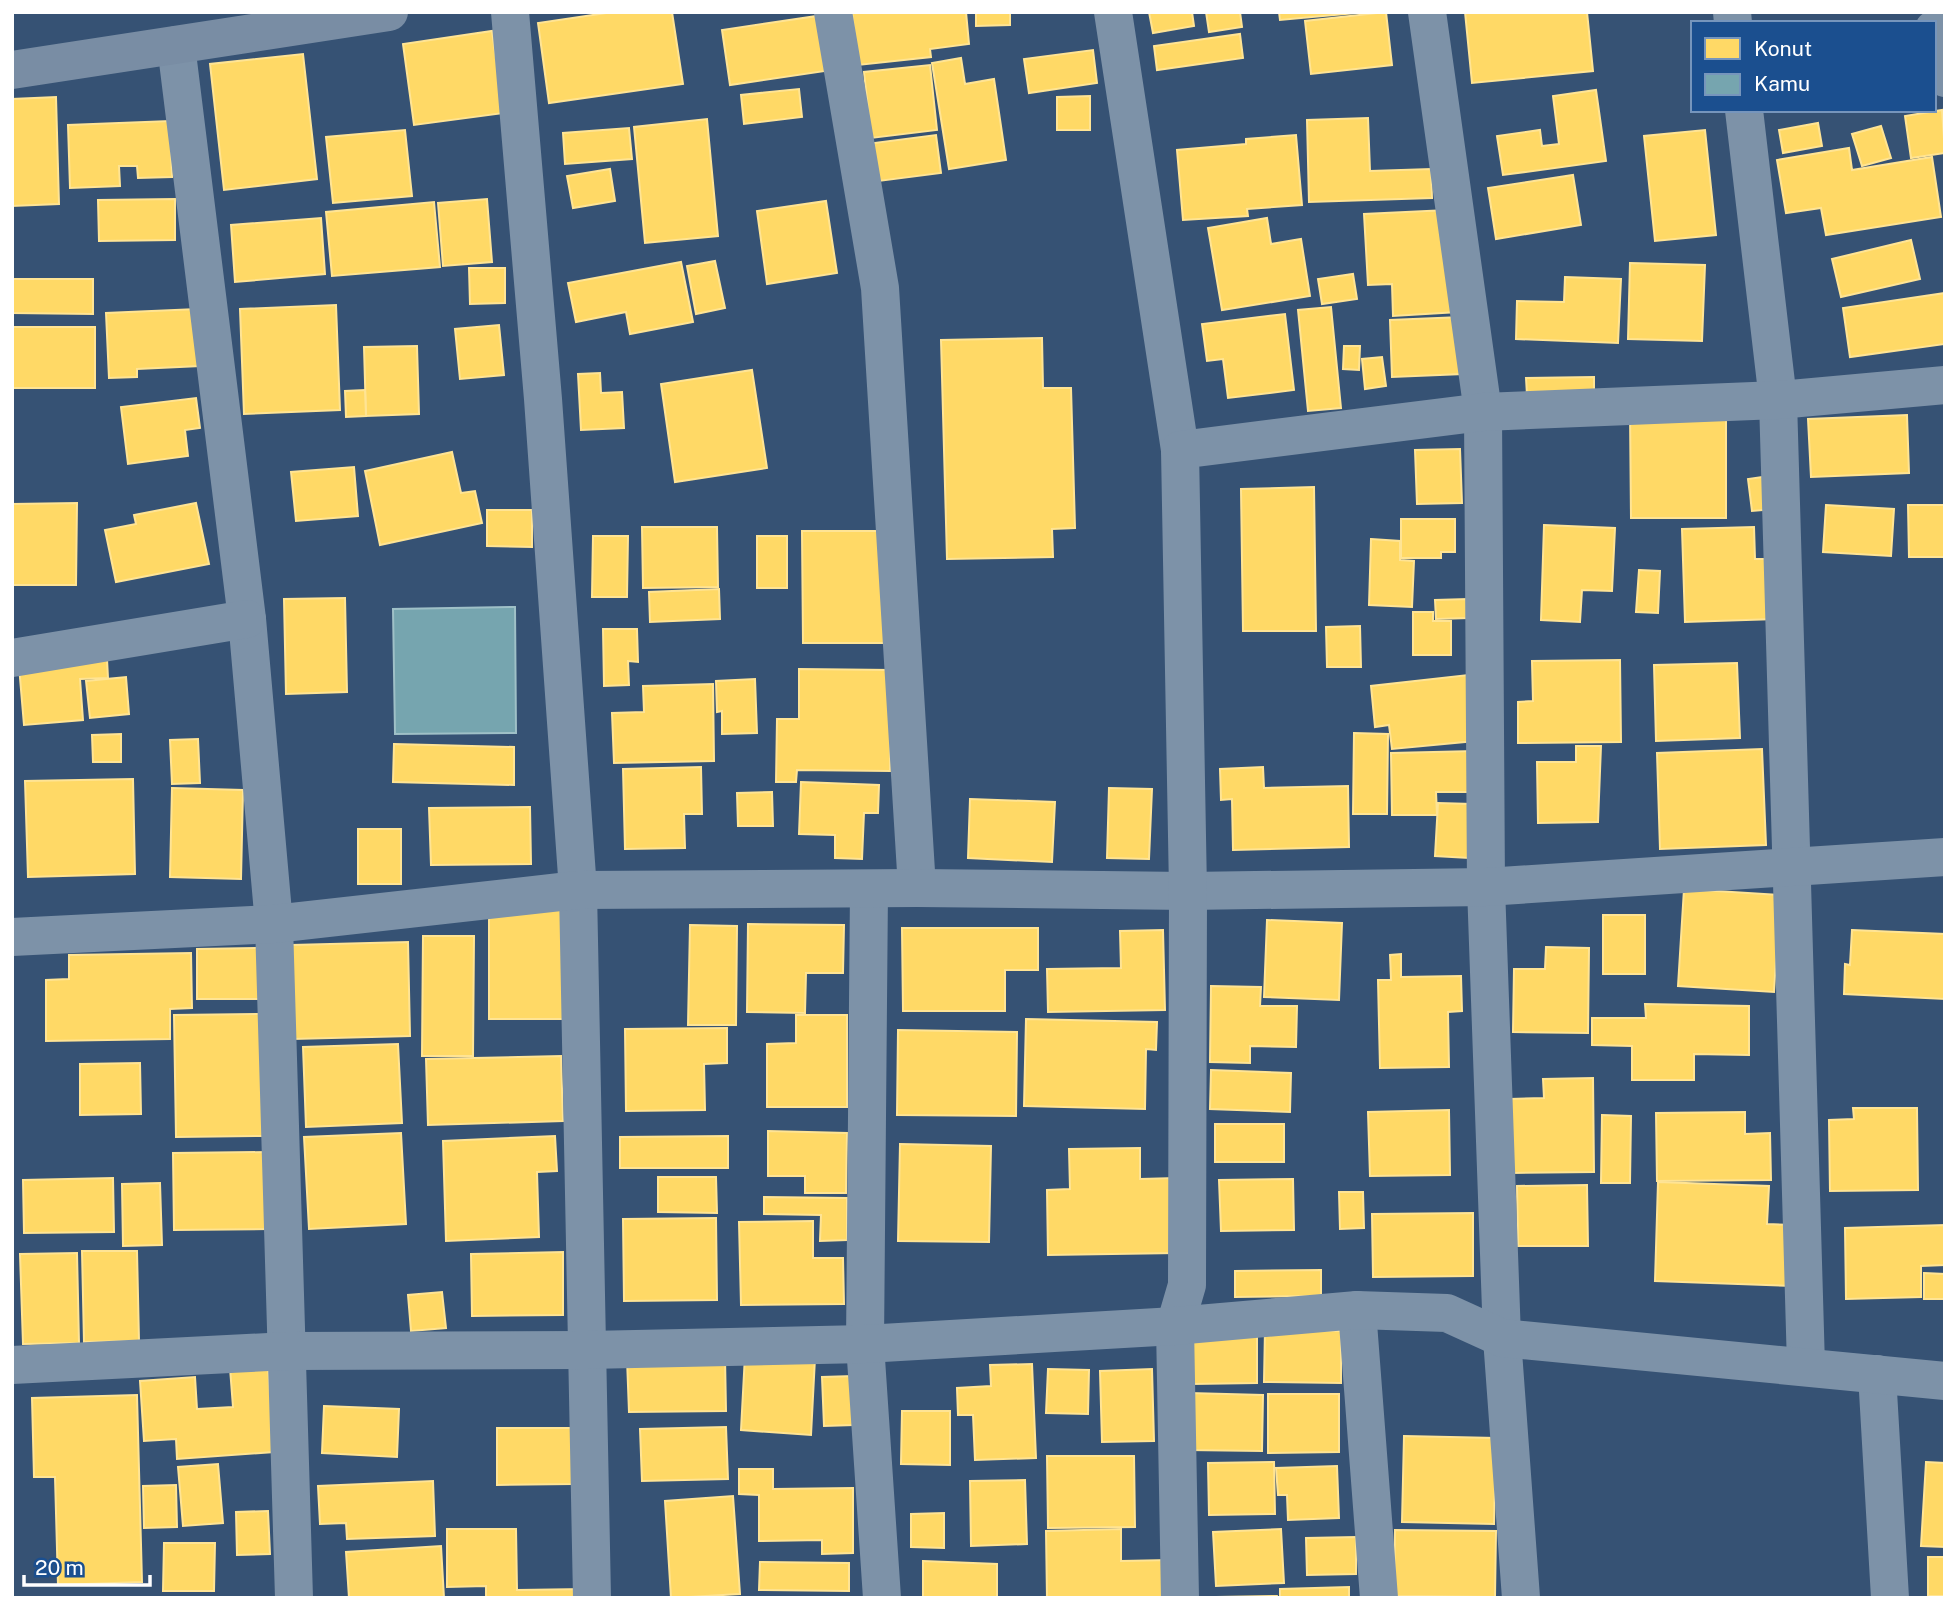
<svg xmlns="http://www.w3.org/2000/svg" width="1957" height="1610" viewBox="0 0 1957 1610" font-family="'Public Sans',sans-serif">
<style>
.homes{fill:#ffd966;stroke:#ffe494;stroke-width:2}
.public{fill:#76a5af;stroke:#9fc0c7;stroke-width:2}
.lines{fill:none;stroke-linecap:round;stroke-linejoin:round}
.minor{stroke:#7d92a8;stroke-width:38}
.tertiary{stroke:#7d92a8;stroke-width:38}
.secondary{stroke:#798da4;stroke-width:38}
</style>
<rect width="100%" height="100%" fill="#365274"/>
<g class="homes">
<polygon points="613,12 672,12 683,84 549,103 538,23"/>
<polygon points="852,12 966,12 969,44 930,49 931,57 858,65"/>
<polygon points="976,12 1010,12 1010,25 976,26"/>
<polygon points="1149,12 1192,12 1194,26 1153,33"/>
<polygon points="1206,12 1240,12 1242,27 1209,32"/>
<polygon points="1279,12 1367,12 1280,20"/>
<polygon points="1386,12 1392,65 1311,74 1305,21"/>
<polygon points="1465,12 1587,12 1593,71 1472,83"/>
<polygon points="817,16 825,71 730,85 722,30"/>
<polygon points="492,31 504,113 414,125 403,44"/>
<polygon points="1240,34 1243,58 1157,70 1154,46"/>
<polygon points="1093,50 1097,83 1029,93 1024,59"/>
<polygon points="303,54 317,179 224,190 210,64"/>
<polygon points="961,58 965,84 994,79 1006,160 949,169 932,63"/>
<polygon points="930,65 937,130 871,138 864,72"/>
<polygon points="799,89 802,117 744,124 741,95"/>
<polygon points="1596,90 1606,161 1503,175 1497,136 1540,130 1542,146 1559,144 1553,96"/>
<polygon points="1090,96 1090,130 1057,130 1057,97"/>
<polygon points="56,97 59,204 12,206 12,99"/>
<polygon points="1942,110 1945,153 1911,158 1905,116"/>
<polygon points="1368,118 1370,171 1431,169 1432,198 1309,202 1307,120"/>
<polygon points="707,119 718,236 645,243 634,127"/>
<polygon points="170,121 172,177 138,178 137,166 119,166 120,186 70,188 68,125"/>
<polygon points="1818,123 1822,146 1783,153 1779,130"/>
<polygon points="1881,126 1891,158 1862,166 1852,134"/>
<polygon points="629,128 632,159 565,164 563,133"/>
<polygon points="405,130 412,196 333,203 326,137"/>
<polygon points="1705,130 1716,235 1655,241 1644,136"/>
<polygon points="936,135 941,173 871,182 866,144"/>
<polygon points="1296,135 1302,205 1247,209 1248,216 1183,220 1177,150 1246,144 1246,139"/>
<polygon points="1849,148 1852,170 1932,157 1941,217 1826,235 1821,208 1786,213 1777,160"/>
<polygon points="610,169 615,201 573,208 567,176"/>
<polygon points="1573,175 1581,225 1496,239 1488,188"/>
<polygon points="175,199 175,240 99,241 98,200"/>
<polygon points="487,199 492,262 443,266 438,203"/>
<polygon points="826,201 837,273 767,284 757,211"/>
<polygon points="434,202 440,267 332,276 326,212"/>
<polygon points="1447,210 1458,312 1393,316 1392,284 1368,285 1364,214"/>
<polygon points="321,218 325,274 235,282 231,225"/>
<polygon points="1267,218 1271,244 1301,239 1310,296 1222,310 1208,228"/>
<polygon points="1911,240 1920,279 1841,297 1832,259"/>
<polygon points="715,261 725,308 696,314 687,266"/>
<polygon points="681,262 693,322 630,334 626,312 576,322 568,283"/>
<polygon points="1630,263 1705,265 1702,341 1628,339"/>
<polygon points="469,268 505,268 505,303 470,304"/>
<polygon points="1353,274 1357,299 1322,304 1318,279"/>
<polygon points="1565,277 1621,279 1618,343 1516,339 1517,301 1564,302"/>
<polygon points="12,279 93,279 93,314 12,313"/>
<polygon points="1945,293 1945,344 1850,357 1843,308"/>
<polygon points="336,305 340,410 244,414 240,309"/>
<polygon points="1331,307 1341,408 1308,411 1298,310"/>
<polygon points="197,309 200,366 137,369 137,377 109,378 106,313"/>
<polygon points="1285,314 1294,390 1228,398 1223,359 1207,361 1202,324"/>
<polygon points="1461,317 1463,374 1392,377 1390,320"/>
<polygon points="499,325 504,375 460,379 455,329"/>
<polygon points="12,327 95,327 95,388 13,388"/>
<polygon points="1042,338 1043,388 1071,388 1075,528 1052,529 1053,557 947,559 941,340"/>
<polygon points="417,346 419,414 366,416 364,347"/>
<polygon points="1344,346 1360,346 1359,370 1343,369"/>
<polygon points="1382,357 1386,386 1365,389 1362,359"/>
<polygon points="752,370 767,468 675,482 661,384"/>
<polygon points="600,373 601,393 622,392 624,428 581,430 578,374"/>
<polygon points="1594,377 1594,394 1527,395 1526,378"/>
<polygon points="365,390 366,416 346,417 345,391"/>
<polygon points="196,398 200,428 185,430 188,456 128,464 121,407"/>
<polygon points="1630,411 1726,411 1726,518 1631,518"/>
<polygon points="1907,415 1909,473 1811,477 1808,419"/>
<polygon points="1460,449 1462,503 1417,504 1415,450"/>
<polygon points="452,452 461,493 475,491 482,523 380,545 365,471"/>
<polygon points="354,467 358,516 296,521 291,472"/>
<polygon points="1770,476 1774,509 1752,511 1748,479"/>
<polygon points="1314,487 1316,631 1243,631 1241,489"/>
<polygon points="77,503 76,585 12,585 12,504"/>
<polygon points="196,503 209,564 116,582 105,530 136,524 134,515"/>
<polygon points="1826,505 1894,509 1891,556 1823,552"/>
<polygon points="1908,505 1945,505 1945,557 1909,557"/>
<polygon points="487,510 532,510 532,547 487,546"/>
<polygon points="1401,519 1455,519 1455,552 1441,552 1441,558 1401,558"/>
<polygon points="1544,525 1615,528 1612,591 1582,590 1580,622 1541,620"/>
<polygon points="642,527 717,527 718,587 643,588"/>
<polygon points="1754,527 1755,559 1775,559 1776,619 1685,622 1682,529"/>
<polygon points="802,531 886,531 887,643 803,643"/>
<polygon points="593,536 628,536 627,597 592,597"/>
<rect x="757" y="536" width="30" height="52"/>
<polygon points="1371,539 1400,541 1400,560 1414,561 1412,607 1369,605"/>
<polygon points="1639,570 1660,571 1658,613 1636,612"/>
<polygon points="719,589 720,619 650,622 649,592"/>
<polygon points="345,598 347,692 286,694 284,599"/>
<polygon points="1468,599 1469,618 1436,619 1435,600"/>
<polygon points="1413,612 1433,612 1433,621 1451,621 1451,655 1413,655"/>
<polygon points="1360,626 1361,667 1327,667 1326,627"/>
<polygon points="603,629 637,629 638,662 628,661 629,685 604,686"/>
<polygon points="107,659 108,678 80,679 83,720 24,725 19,666"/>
<polygon points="1620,660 1621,742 1518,743 1518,702 1533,701 1532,661"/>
<polygon points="1737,663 1740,738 1656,741 1654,665"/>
<polygon points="799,669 891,670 890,771 797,770 796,782 776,782 777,719 799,719"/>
<polygon points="1468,675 1475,741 1392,749 1389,725 1375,727 1371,686"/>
<polygon points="126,677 129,714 90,718 86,681"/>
<polygon points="755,679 757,733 722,734 722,711 717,712 716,681"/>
<polygon points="713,684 714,761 614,763 612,713 644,712 643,686"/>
<polygon points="1354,733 1388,734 1387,814 1353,814"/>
<polygon points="121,734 121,762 93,762 92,735"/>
<polygon points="198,739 200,783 172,784 170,740"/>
<polygon points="394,744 514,747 514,785 393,782"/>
<polygon points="1576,746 1601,746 1598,822 1538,823 1537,762 1576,762"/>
<polygon points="1762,749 1766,845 1660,849 1657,753"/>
<polygon points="1475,751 1476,792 1436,792 1437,815 1392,815 1391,753"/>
<polygon points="701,767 702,814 684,814 685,848 625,849 623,769"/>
<polygon points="1263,767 1264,788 1348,786 1349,847 1233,850 1232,799 1221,800 1220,769"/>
<polygon points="133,779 135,874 28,877 25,781"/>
<polygon points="801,782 879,785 878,813 864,813 862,859 835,858 835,835 799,834"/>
<polygon points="172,788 243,790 241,879 170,877"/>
<polygon points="1109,788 1152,789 1149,859 1107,858"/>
<polygon points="772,792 773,826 738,826 737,793"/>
<polygon points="970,799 1055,802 1052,862 968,858"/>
<polygon points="1438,803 1472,804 1469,858 1435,856"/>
<polygon points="530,807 531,864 431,865 429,808"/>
<rect x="358" y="829" width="43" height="55"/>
<polygon points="1684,889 1780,895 1774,992 1678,986"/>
<polygon points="489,909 566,909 565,1019 489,1019"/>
<rect x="1603" y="915" width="42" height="59"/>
<polygon points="1267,920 1342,923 1339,1000 1264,997"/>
<polygon points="748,924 844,925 843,973 806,973 805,1013 747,1012"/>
<polygon points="690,925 737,926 736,1025 688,1025"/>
<polygon points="902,928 1038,928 1038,970 1005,970 1005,1011 903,1011"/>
<polygon points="1163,930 1165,1010 1048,1012 1047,969 1121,968 1120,931"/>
<polygon points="1852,930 1945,934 1945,999 1844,994 1845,964 1850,965"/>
<polygon points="423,936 474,936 473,1056 422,1056"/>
<polygon points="408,942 410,1036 293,1039 292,945"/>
<polygon points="1546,947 1589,948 1588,1033 1513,1032 1514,969 1545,969"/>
<polygon points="262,948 262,999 197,999 197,949"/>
<polygon points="191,953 192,1008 170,1009 170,1039 46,1041 46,980 69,979 69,955"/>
<polygon points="1401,954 1401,977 1461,976 1462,1011 1448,1012 1449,1067 1380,1068 1378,980 1391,980 1390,955"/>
<polygon points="1211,986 1261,987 1260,1006 1297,1006 1296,1047 1250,1046 1250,1063 1210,1062"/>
<polygon points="1645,1004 1749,1006 1749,1055 1694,1054 1694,1080 1632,1080 1632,1046 1592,1045 1592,1018 1646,1018"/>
<polygon points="264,1014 265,1136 176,1137 174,1015"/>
<polygon points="796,1015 847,1015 847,1107 767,1107 767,1044 796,1043"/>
<polygon points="1026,1019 1157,1022 1156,1050 1146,1049 1145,1109 1024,1106"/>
<polygon points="727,1028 727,1063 704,1064 705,1110 626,1111 625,1029"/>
<polygon points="898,1030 1017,1032 1016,1116 897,1115"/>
<polygon points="398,1044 402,1123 306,1127 303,1047"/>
<polygon points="561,1056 563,1121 428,1125 426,1059"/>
<polygon points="140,1063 141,1114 80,1115 80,1064"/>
<polygon points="1211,1070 1291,1073 1290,1112 1210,1109"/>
<polygon points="1593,1078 1594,1172 1512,1173 1510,1099 1544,1098 1543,1079"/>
<polygon points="1853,1108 1917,1108 1918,1190 1830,1191 1829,1120 1854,1119"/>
<polygon points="1449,1110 1450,1175 1370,1176 1368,1112"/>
<polygon points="1745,1112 1745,1134 1770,1133 1771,1180 1657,1181 1656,1113"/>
<polygon points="1602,1115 1631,1116 1630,1183 1601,1183"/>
<rect x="1215" y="1124" width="69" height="38"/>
<polygon points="768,1131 847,1133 846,1193 805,1193 805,1176 768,1176"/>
<polygon points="401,1133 406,1224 309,1229 304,1137"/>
<polygon points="555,1136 557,1171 537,1172 539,1237 446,1241 443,1141"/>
<polygon points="728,1136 728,1168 620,1168 620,1137"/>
<polygon points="900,1144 991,1146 989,1242 898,1241"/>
<polygon points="1140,1148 1140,1179 1176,1178 1177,1253 1048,1255 1047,1190 1070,1189 1069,1149"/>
<polygon points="267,1152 268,1229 174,1230 173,1153"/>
<polygon points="658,1177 716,1177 717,1213 658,1212"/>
<polygon points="113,1178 114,1232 24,1233 23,1180"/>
<polygon points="1293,1179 1294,1230 1221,1231 1219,1180"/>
<polygon points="1658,1182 1769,1186 1767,1224 1795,1225 1793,1286 1655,1281"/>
<polygon points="160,1183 162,1245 123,1246 122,1184"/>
<polygon points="1587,1185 1588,1246 1518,1246 1517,1186"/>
<polygon points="1339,1192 1363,1192 1364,1228 1340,1229"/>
<polygon points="764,1197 847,1198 847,1240 820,1241 821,1215 764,1214"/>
<polygon points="1473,1213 1473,1276 1373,1277 1372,1214"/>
<polygon points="716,1218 717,1300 624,1301 623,1219"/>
<polygon points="813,1221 813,1258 843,1258 844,1304 741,1305 739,1222"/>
<polygon points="1945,1225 1945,1265 1921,1266 1921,1297 1846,1299 1845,1228"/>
<polygon points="82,1251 137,1251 139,1341 84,1342"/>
<polygon points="563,1252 563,1315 472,1316 471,1254"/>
<polygon points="77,1253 79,1343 23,1344 20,1254"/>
<polygon points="1321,1270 1321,1296 1235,1297 1235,1271"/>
<polygon points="1924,1273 1945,1274 1945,1299 1924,1299"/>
<polygon points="442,1292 446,1328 411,1331 408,1295"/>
<polygon points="1265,1329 1341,1331 1341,1383 1264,1382"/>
<polygon points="1257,1336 1257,1383 1192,1384 1191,1337"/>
<polygon points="745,1355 815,1358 811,1435 741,1430"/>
<polygon points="725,1357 726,1411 629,1412 627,1359"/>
<polygon points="1032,1364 1036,1458 975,1460 973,1415 958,1415 957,1388 991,1386 990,1365"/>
<polygon points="268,1366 274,1452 177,1459 176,1439 144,1441 140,1381 195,1377 197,1409 233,1407 230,1368"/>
<polygon points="1048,1369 1089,1370 1088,1414 1046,1413"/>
<polygon points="1152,1369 1154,1441 1102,1442 1100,1371"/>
<polygon points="853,1376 854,1425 824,1426 822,1377"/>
<polygon points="1189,1393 1263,1395 1262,1451 1188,1450"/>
<polygon points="1268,1394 1339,1394 1339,1452 1268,1453"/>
<polygon points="137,1395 142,1582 58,1585 55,1477 34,1477 32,1398"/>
<polygon points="324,1406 399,1409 397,1457 322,1453"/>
<polygon points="902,1411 950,1411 950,1465 901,1464"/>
<polygon points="726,1427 728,1479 642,1481 640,1429"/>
<polygon points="497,1428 572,1428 572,1484 497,1485"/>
<polygon points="1404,1436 1496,1438 1494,1524 1402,1522"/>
<polygon points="1047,1456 1134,1456 1135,1527 1048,1528"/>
<polygon points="1274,1462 1275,1514 1209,1515 1208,1463"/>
<polygon points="1926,1462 1945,1463 1945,1547 1921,1546"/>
<polygon points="218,1464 223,1523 183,1526 178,1467"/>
<polygon points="1337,1466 1339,1518 1288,1520 1287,1495 1278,1495 1276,1468"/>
<polygon points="739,1469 773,1469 773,1489 853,1488 853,1553 822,1554 822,1540 759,1541 759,1495 739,1494"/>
<polygon points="1025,1480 1027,1544 971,1546 970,1481"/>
<polygon points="433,1481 435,1536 347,1539 346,1523 320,1524 318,1486"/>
<polygon points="176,1485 177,1527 144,1528 143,1486"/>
<polygon points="733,1496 740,1594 671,1598 665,1501"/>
<polygon points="268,1511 270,1554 237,1555 236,1512"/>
<polygon points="944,1513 944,1548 911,1547 911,1514"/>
<polygon points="447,1529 516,1529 517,1590 585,1589 585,1598 486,1598 486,1586 447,1587"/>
<polygon points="1121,1529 1121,1561 1169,1560 1170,1598 1047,1598 1046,1531"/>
<polygon points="1281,1529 1284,1583 1216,1586 1213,1532"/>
<polygon points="1395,1530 1496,1531 1495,1597 1394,1596"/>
<polygon points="1356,1537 1356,1574 1307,1575 1306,1538"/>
<polygon points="164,1543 215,1543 214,1591 163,1591"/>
<polygon points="441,1546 444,1598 349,1598 346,1552"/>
<rect x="1928" y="1557" width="17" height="39"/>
<polygon points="923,1561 997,1564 997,1598 923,1598"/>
<polygon points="760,1562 849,1563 849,1591 759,1590"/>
<polygon points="1349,1587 1349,1598 1280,1598 1280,1589"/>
<polygon points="1277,1596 1278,1598 1216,1597"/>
</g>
<polygon class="public" points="515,607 516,733 395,734 393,609"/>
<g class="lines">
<g class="minor">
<polyline points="510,12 543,399 578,890 592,1598"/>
<polyline points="833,12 880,288 917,888"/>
<polyline points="1113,12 1180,450"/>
<polyline points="1427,12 1483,412 1486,887 1502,1338 1521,1598"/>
<polyline points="1732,12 1733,23"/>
<polyline points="1934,29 1945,78"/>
<polyline points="176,45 247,619 274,924 294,1598"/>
<polyline points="1744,110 1778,400 1806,1366"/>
<polyline points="12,658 247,619"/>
<polyline points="869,889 865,1344 882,1598"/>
<polyline points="12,937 274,924 578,890 917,888 1188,891 1486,887 1945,857"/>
<polyline points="1357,1310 1379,1598"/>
<polyline points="1877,1374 1890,1598"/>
<polyline points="1180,1598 1175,1326 1187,1285 1188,891 1180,450 1483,412 1778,400 1945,385"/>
</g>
<polyline class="tertiary" points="12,1365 288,1351 588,1350 865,1344 1175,1326 1357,1310 1447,1313 1502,1338 1945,1381"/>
<polyline class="secondary" points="12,70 389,12"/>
</g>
<rect width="1957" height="1610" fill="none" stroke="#ffffff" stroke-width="28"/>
<rect x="1691" y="21" width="245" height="91" fill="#1b4f8f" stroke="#7695bc" stroke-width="2"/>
<rect x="1705" y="38" width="35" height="21" fill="#ffd966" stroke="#7695bc" stroke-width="2"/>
<text x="1754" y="56" font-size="21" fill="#ffffff">Konut</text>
<rect x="1705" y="74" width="35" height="21" fill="#76a5af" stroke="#7695bc" stroke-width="2"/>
<text x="1754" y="91" font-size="21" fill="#ffffff">Kamu</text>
<path d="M24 1575v10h126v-10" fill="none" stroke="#ffffff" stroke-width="3.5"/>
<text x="35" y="1575" font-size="21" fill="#ffffff" stroke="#1b4f8f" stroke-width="5" paint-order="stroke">20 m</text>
</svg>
